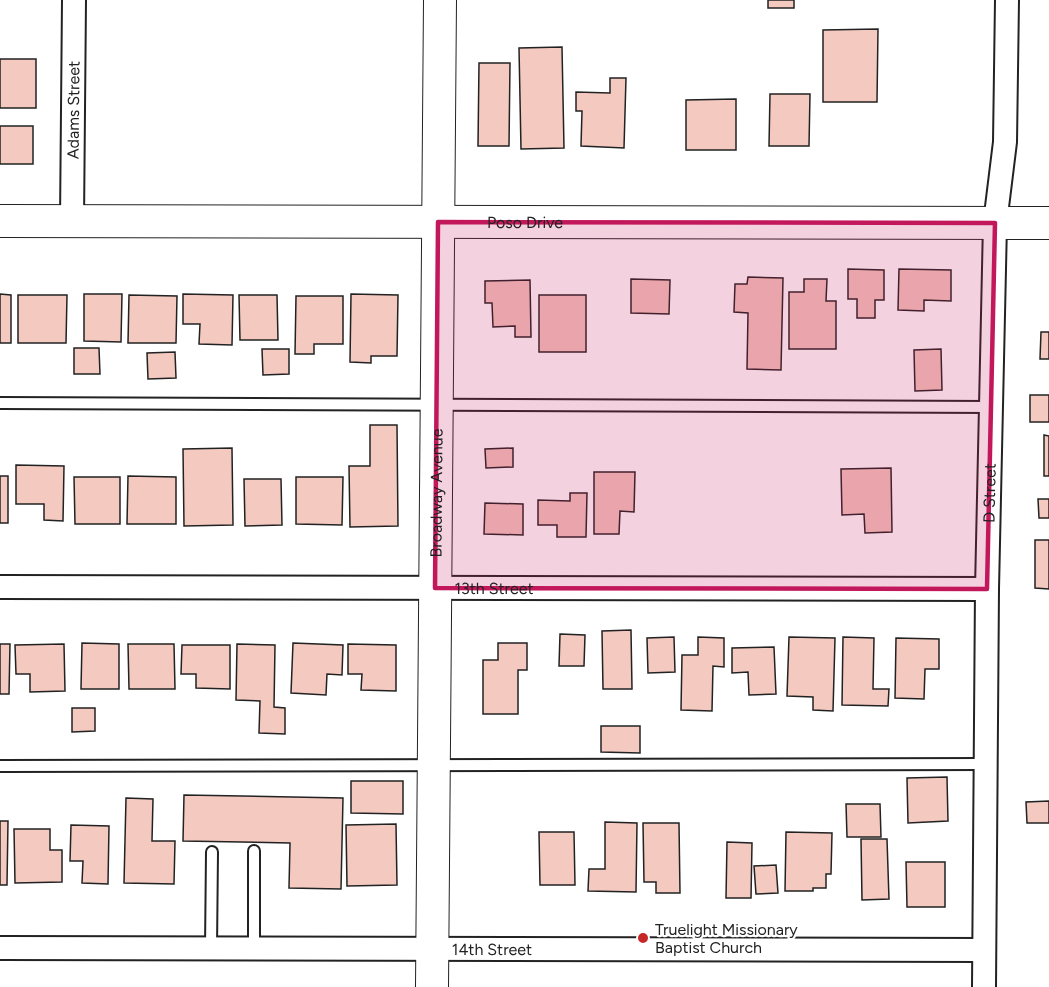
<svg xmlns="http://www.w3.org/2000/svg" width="1049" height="987" viewBox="0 0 1049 987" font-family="Figtree,sans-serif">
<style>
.building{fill:#f3c9c0;stroke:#222;stroke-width:1.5}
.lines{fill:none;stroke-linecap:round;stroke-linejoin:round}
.lane-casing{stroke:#222;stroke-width:14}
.street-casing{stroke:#222;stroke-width:26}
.secondary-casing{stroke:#222;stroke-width:34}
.lane{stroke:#fff;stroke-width:10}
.street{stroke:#fff;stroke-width:22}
.secondary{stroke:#fff;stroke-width:32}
.marked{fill:#c2185b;fill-opacity:0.2;stroke:#c2185b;stroke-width:4.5;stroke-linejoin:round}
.poi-dot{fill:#c62828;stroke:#fff;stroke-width:2}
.labels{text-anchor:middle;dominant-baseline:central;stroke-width:4.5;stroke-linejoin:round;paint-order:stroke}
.street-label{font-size:16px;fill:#222;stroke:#fff}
.poi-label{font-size:16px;fill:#222;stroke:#fff;text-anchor:start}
</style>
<rect width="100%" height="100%" fill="#fff"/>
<g class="building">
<rect x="768" y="0" width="26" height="8"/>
<polygon points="878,29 877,102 823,102 823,30"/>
<polygon points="562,47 564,148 521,149 519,48"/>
<rect x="0" y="59" width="36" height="49"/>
<polygon points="479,63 510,63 509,146 478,146"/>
<polygon points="610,78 626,78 624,148 581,146 582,111 576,111 576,92 610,93"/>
<polygon points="770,94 810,94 809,146 769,146"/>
<polygon points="736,99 736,150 686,150 686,100"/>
<rect x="0" y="126" width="33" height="38"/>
<polygon points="848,269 884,270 884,300 875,300 875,318 857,318 857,299 848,299"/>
<polygon points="899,269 951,270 951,301 924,300 924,311 898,310"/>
<polygon points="748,277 783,278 781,370 747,369 748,313 734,312 735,284 747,284"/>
<polygon points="631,279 670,280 669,314 631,313"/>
<polygon points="804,279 827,279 826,301 836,301 836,349 789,349 789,292 804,292"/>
<polygon points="530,280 531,337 515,337 515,326 493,327 492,303 485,303 485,281"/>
<polygon points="0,294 11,295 11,343 0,343"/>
<polygon points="84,294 122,294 121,342 84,341"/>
<polygon points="183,294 233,295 232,345 199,344 200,324 183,324"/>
<polygon points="351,294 398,295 397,356 371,356 371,363 350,362"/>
<polygon points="18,295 67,295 66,343 18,343"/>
<polygon points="129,295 177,296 176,343 128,343"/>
<polygon points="239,295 277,295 278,340 240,340"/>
<rect x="539" y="295" width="47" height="57"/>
<polygon points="296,296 343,296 343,344 314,344 314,354 295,354"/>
<polygon points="1041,332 1049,332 1049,359 1040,359"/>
<polygon points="74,348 99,348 100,374 74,374"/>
<polygon points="262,349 289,349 289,374 263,375"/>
<polygon points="941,349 942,390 915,391 914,350"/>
<polygon points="175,352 176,378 148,379 147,353"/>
<rect x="1030" y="395" width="19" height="27"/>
<polygon points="370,425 397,425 398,526 350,527 349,466 370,466"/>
<polygon points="1044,435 1049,436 1049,476 1044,476"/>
<polygon points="232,448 233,525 184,526 183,449"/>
<polygon points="513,448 513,467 486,468 485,449"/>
<polygon points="16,465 64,466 63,521 44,520 44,504 16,504"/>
<polygon points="891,468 892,532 865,533 864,514 842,515 841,469"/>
<polygon points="594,472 635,472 634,512 620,511 619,534 594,534"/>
<rect x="0" y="476" width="8" height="47"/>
<polygon points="128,476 176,477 176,524 127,524"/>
<polygon points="74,477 120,477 120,524 75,524"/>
<polygon points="296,477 343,477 342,525 296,524"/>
<polygon points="244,479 281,479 282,525 245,526"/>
<polygon points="570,493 587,493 586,537 557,537 557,525 538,525 538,500 570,501"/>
<polygon points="1038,499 1049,499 1049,518 1039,518"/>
<polygon points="485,503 523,504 523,535 484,534"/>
<polygon points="1035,540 1049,540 1049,589 1035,588"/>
<polygon points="631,630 632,689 603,689 602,631"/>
<polygon points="560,634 585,635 584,666 559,666"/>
<polygon points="674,637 675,672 648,673 647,638"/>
<polygon points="698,637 724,638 724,667 713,666 712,711 681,710 682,655 698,655"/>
<polygon points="789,637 835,638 833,711 813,710 813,697 787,696"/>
<polygon points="843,637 874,638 873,689 889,689 888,706 842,705"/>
<polygon points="896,638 939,639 939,669 925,669 924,699 895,698"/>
<polygon points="82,643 119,644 119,689 81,689"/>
<polygon points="293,643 343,645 342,675 327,674 326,695 291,693"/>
<polygon points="498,643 527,643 527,670 518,670 518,714 483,714 483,660 498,660"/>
<polygon points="0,644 10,644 9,694 0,694"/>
<polygon points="64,644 65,691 30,692 30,674 16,674 15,645"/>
<polygon points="128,644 174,644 175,689 129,689"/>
<polygon points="237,644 275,645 274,707 285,708 285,734 259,733 260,701 236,700"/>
<polygon points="348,644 396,645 396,691 361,690 362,674 348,674"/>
<polygon points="182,645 230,645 230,689 196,688 196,674 181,674"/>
<polygon points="774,647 776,694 749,695 748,672 732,673 732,648"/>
<polygon points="72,708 95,708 95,731 72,732"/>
<polygon points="601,726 640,726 640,753 601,752"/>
<polygon points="947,777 948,821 908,823 907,778"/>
<polygon points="351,781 403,781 403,814 351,813"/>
<polygon points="184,795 343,798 341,889 289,888 290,843 183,841"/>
<polygon points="126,798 153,799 152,841 175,841 174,884 124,883"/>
<polygon points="1049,801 1049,823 1027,823 1026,802"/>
<polygon points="846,804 880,804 881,837 847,837"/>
<polygon points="0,821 8,821 7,885 0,885"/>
<polygon points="605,822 637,823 636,892 588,891 589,869 605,869"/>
<polygon points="643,823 679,823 680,893 656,893 656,882 644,882"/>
<polygon points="396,824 397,885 347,886 346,825"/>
<polygon points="71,825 109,826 108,884 82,883 83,861 70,861"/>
<polygon points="14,829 50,829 50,850 62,850 62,882 15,883"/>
<polygon points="539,832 574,832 575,885 540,885"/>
<polygon points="786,832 832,833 831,874 826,874 826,888 813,888 813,891 785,891"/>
<polygon points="861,839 887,839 889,899 862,900"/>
<polygon points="727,842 752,843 751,898 726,898"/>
<polygon points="906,862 945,862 945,907 907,907"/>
<polygon points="776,865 778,893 756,894 754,866"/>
</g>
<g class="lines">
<g class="lane-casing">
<g id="lane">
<polyline points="0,403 991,407"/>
<polyline points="0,766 985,764"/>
<polyline points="254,851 254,948"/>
<polyline points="211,948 212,852"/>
</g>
</g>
<g class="street-casing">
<g id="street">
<path id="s1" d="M72 221 74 0"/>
<path id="s2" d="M0 587 987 589"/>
<path id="s3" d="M0 948 984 950"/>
<path id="s4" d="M984 987 987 589 995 223 1005 142 1007 0"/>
</g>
</g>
<g class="secondary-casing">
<g id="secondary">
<path id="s5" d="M0 221 1049 223"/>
<path id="s6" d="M432 987 440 0"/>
</g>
</g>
<use href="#lane" class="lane"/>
<use href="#street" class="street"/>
<use href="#secondary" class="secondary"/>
</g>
<path class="marked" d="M438 222 995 223 987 589 435 588Z"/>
<circle class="poi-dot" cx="643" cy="938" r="6"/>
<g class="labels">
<g class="street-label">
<text stroke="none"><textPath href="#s1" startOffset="111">Adams Street</textPath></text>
<text stroke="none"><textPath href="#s5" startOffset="525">Poso Drive</textPath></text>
<text stroke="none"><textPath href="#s6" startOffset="494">Broadway Avenue</textPath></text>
<text stroke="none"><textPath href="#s4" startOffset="494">D Street</textPath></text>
<text stroke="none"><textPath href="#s2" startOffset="494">13th Street</textPath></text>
<text stroke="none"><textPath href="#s3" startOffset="492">14th Street</textPath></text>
</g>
<g class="poi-label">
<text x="655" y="929">Truelight Missionary<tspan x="655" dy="18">Baptist Church</tspan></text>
</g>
</g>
</svg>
